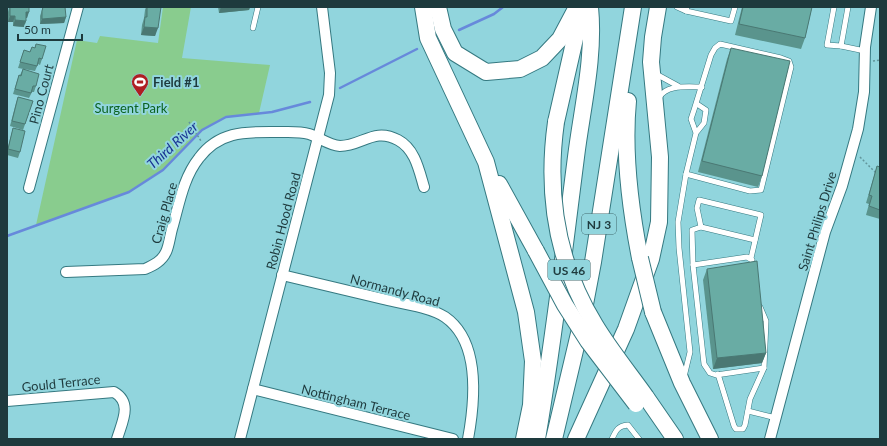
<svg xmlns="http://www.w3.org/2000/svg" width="887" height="446" viewBox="0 0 887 446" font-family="Lato,sans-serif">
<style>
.green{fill:#89cc8e}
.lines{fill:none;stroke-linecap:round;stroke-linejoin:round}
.stream{stroke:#6789db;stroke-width:2.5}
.service-casing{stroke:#357981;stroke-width:6}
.minor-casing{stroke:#357981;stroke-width:12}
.trunk-casing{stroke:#357981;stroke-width:18}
.path{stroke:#61959b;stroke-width:1.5;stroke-dasharray:2 2;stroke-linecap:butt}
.service{stroke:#fff;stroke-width:5}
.minor{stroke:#fff;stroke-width:10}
.trunk{stroke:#fff;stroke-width:16}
.trunk-bridge-casing{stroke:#357981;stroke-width:18;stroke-linecap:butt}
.trunk-bridge{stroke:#fff;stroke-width:16}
.wall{fill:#5a948d}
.shaded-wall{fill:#4a7873}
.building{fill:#69aca4;stroke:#4a7873}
.labels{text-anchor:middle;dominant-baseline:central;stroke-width:4;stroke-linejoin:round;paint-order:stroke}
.shield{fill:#91d5dd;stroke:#40686d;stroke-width:1}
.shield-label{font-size:12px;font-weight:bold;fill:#1e3a3d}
.poi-label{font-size:13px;font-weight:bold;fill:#1e3a3d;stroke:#91d5dd;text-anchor:start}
.street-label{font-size:13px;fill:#1e3a3d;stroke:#91d5dd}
.park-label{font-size:13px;fill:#0c6320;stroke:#91d5dd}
.water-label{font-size:14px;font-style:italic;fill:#193493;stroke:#91d5dd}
</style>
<rect width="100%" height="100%" fill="#91d5dd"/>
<polygon class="green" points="163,7 191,7 182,58 270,65 259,113 226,117 202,130 163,170 129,192 36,225 77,40 97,43 100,36 158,43"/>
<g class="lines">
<g class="stream">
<polyline points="459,30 494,14 503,7"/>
<polyline points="340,88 417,49"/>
<polyline points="7,236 129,192 163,170 202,130 226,117 272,112 310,102"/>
</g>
<g class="service-casing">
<g id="service">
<polyline points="677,7 686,11"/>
<polyline points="687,7 686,11 731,21 735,7"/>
<polyline points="834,7 827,45 841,46 848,7"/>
<polyline points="253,28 258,7"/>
<polyline points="841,46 865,51"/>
<polyline points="656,74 678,86"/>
<path d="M659 98C666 84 688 87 702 87"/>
<polyline points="696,133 691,119 694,110 711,55 715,48 720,44 781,58 789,61 791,67 761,190 750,191 686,174 696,133 704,123 706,110 697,104"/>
<polyline points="701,227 755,240"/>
<polyline points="751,258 761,215 699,200 697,208 701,227 692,230 693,265 704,364 710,373 716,375 764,368"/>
<polyline points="693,265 747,257 752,260"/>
<polyline points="718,374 734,426 736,429 743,429 745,425 750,399 764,368 766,321 760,307"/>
<polyline points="684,377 690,352 679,248 678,222 686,174"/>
<polyline points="748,411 776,418"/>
<path d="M612 439C616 430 618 426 628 425L639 439"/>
</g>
</g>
<g class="minor-casing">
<g id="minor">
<polyline points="29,188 78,7"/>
<path d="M66 272 145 269C154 265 162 261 166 252 169 246 170 236 172 229 179 205 183 178 199 158 220 130 247 132 278 132 288 132 299 131 309 134 319 137 328 145 340 146 362 146 374 127 398 140 415 149 419 170 424 187"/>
<path d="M282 275C316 283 349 291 383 299 400 303 430 307 445 317 481 342 475 401 468 439"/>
<polyline points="253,389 453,439"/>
<path d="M7 401 114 392C133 403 122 422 117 439"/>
<polyline points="240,439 329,95 330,73 322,7"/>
<polyline points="770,439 825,232 842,186 858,129 864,92 865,47 871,7"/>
</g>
</g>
<g class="trunk-casing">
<g id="trunk">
<polyline points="423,7 428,38 486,162 526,312 533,361 531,405 524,439"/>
<polyline points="438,7 443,29 455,53 486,72 520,69 542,58 560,39 577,7"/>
<path d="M628 101C623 153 630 207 640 258"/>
<polyline points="556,122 581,12"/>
<polyline points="499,184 536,251"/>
<polyline points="653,312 682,383 710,439"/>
<polyline points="646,397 675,439"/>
<path d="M537 439C553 346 564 251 576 157 582 108 595 57 590 7"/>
<polyline points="554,439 581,325 593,262 633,7"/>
<polyline points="576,439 626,329 651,259 659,222 660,157 651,62 653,37 658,7"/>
</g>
</g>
<g class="path">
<polyline points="873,61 880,60"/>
<polyline points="189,122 201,141"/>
<polyline points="860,157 876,173"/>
</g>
<use href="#service" class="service"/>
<use href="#minor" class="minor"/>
<use href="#trunk" class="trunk"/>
<g class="trunk-bridge-casing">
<g id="trunk-bridge">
<path d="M556 122C546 193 557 263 595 325 610 350 629 373 646 397"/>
<polyline points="536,251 565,305 588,341 636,404"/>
<polyline points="640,258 653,312"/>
</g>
</g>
<use href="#trunk-bridge" class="trunk-bridge"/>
</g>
<g class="wall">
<polygon points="9,7 29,7 27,18 26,18 26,21 24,27 13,26 13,22 8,22 8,12"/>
<polygon points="43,7 66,17 64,23 40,24 40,16"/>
<polygon points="146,7 161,7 155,36 141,35 142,25 144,18 145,10"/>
<polygon points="218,7 250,7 249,10 219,13"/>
<polygon points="742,7 812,7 805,38 801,49 735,35"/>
<polygon points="36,44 42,59 40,65 38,64 35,71 18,68 24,50 30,52 32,47 35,48"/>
<polygon points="731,48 762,176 758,187 698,172 727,59"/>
<polygon points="23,69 36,86 34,92 32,92 29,98 13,94 17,81 19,75 20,75"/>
<polygon points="18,97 33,101 23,130 10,126 16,103"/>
<polygon points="13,128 20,152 18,158 7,155 7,151"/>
<polygon points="877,166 880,167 880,219 866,215 869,204 866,203"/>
<polygon points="707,269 766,353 762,363 713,369 703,280"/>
</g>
<g class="shaded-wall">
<polygon points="221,7 250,7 249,10 219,13"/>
<polygon points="26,12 29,12 27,18 24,18"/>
<polygon points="10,16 15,16 13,22 8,22"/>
<polygon points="66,17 64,23 40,24 42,19"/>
<polygon points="15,20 26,21 24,27 13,26"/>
<polygon points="144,27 158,28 155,36 141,35"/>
<polygon points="766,353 762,363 713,369 717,358"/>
</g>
<g class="building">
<polygon points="10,7 29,7 29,12 26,12 26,21 15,20 15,16 10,16"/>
<polygon points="43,7 65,7 66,17 42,19 42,11"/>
<polygon points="147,7 161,7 158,28 144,27 145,17 147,17"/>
<polygon points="743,7 812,7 805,38 739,24"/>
<polygon points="36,44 46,46 42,59 39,58 37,66 20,62 24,50 30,52 32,47 35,48"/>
<polygon points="731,48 790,61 762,176 702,161"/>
<polygon points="23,69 39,74 36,86 33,86 31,93 15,89 19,75 21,76"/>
<polygon points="18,97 33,101 25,124 12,121"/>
<polygon points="13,128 25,131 20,152 8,149"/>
<polygon points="877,166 880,167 880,210 869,206 872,196 869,195"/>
<polygon points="757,261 766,353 717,358 707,269"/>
</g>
<defs>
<g id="stadium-pin" transform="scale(0.9)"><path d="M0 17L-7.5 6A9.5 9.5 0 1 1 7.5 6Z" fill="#af1d21" stroke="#91d5dd"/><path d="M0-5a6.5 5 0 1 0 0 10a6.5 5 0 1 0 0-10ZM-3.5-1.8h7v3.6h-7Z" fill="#fff"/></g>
</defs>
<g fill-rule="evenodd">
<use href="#stadium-pin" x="140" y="82"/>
</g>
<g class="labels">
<g class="shield">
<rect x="582" y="214" width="34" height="20" rx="3"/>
<rect x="548" y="260" width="42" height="20" rx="3"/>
</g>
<g class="shield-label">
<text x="599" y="224">NJ 3</text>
<text x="569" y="270">US 46</text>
</g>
<g class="poi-label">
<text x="153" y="82">Field #1</text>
</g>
<g class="street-label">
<text transform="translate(41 94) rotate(-75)">Pino Court</text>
<text transform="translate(164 213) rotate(-74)">Craig Place</text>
<text transform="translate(283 221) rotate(-75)">Robin Hood Road</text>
<text transform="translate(817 221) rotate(-73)">Saint Philips Drive</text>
<text transform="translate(395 290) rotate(15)">Normandy Road</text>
<text transform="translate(61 383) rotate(-6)">Gould Terrace</text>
<text transform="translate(356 402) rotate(14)">Nottingham Terrace</text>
</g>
<g class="park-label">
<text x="131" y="108">Surgent Park</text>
</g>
<g class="water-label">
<text transform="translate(172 145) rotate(-42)">Third River</text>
</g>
</g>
<rect width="887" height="446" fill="none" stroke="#1e3a3d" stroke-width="16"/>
<path d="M18 34v6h64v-6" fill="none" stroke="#1e3a3d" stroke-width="2"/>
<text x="24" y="34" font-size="12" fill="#1e3a3d" stroke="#91d5dd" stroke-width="3" paint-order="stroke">50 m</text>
</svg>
